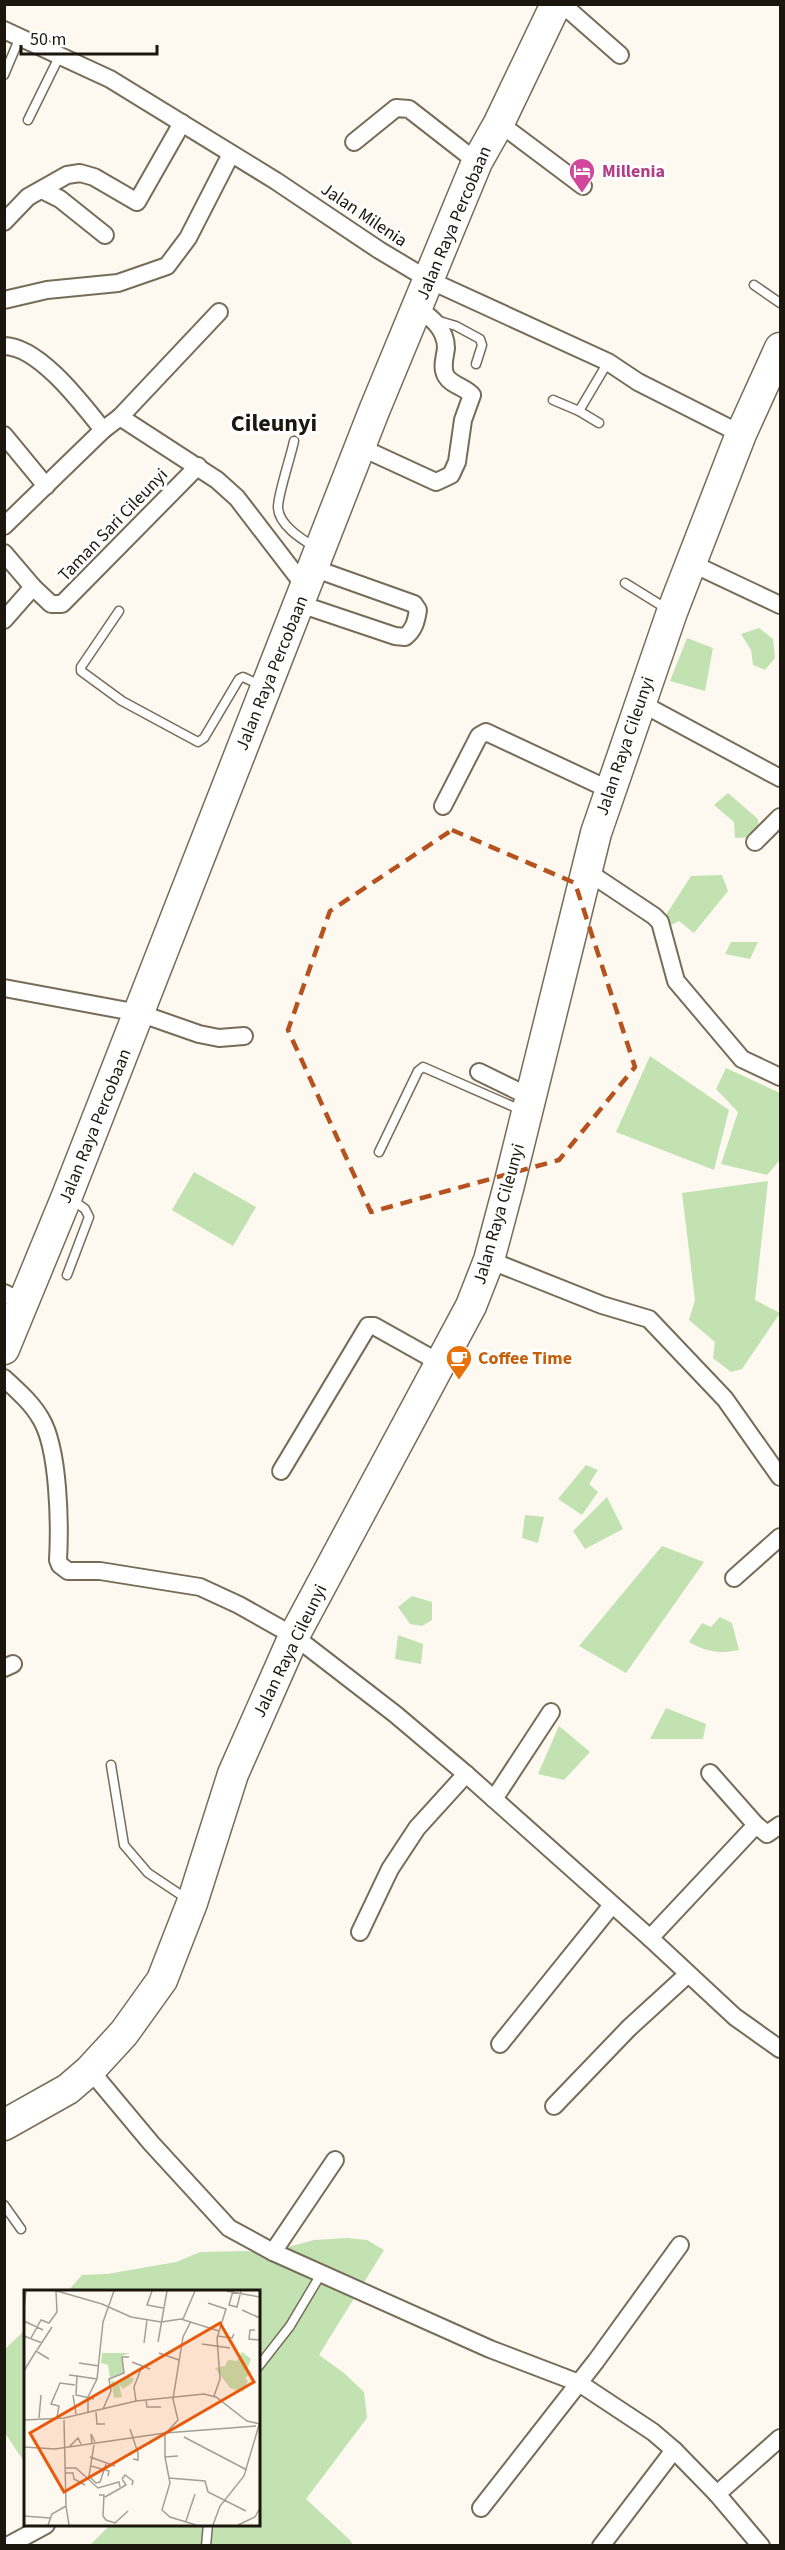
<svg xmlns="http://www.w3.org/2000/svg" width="785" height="2550" viewBox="0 0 785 2550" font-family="'Source Sans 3',sans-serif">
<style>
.green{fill:#c2e2b2}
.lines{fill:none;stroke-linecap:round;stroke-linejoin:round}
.lane-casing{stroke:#766c58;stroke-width:11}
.street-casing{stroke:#766c58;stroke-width:20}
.highway-casing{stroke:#766c58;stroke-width:33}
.lane{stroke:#fff;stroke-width:8}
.street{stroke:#fff;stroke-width:16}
.highway{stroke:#fff;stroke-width:30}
.marked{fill:none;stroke:#b6521d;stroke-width:4.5;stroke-dasharray:12 8;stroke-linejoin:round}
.labels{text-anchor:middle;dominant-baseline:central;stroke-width:6;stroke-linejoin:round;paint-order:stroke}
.hotel-label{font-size:18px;font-weight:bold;fill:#b23c85;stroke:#fff;text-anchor:start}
.street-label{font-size:18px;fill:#1b170f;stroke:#fff}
.food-label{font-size:18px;font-weight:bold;fill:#c56008;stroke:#fff;text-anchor:start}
.district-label{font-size:24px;font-weight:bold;fill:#1b170f;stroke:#fff}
.inset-road{fill:none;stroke:#a39f96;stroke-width:1.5}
.view{fill:#e8590c;fill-opacity:0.15;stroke:#e8590c;stroke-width:3}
.inset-edge{fill:none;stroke:#1b170f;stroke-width:3}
</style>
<rect width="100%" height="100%" fill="#fef9f0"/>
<g class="green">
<polygon points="759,628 773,639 775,658 765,670 753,665 751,650 741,634"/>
<polygon points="687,638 713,648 705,691 670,681"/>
<polygon points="728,793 758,819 759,837 735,838 734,822 714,805"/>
<polygon points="722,875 728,891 694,933 679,921 669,926 664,918 691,876"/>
<polygon points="731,942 758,942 750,959 725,954"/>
<polygon points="650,1056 729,1110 714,1170 616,1132"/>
<polygon points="726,1068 780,1093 780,1160 767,1175 721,1164 738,1112 716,1089"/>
<polygon points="194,1172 256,1207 233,1246 172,1210"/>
<polygon points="768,1181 755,1300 780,1313 742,1369 731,1372 713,1358 715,1342 689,1320 695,1300 682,1193"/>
<polygon points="586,1465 598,1470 589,1484 598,1492 582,1515 558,1499"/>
<polygon points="607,1497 623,1529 585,1549 573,1531"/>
<polygon points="525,1515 544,1517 538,1543 522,1538"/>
<polygon points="662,1546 704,1562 626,1673 579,1646"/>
<polygon points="412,1596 432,1602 432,1620 422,1626 410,1624 398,1607"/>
<path d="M720 1617 732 1623 739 1650C719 1654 707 1652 689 1642L702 1623 711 1627Z"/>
<polygon points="398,1635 423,1644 421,1664 395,1659"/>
<polygon points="666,1708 706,1724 703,1739 650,1739"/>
<polygon points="559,1726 590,1752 564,1780 538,1774"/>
<polygon points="347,2238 367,2240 384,2250 319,2355 344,2373 364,2392 367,2418 306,2499 350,2540 353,2545 90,2545 110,2525 258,2524 258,2292 67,2292 82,2275 107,2274 176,2262 200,2252 248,2251 262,2254 314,2240"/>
<polygon points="25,2330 25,2463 5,2433 5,2349"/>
</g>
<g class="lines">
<g class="lane-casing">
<g id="lane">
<polyline points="4,75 20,37"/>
<polyline points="28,120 60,55"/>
<polyline points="754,285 780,303"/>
<polyline points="436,320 456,326 480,339 482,345 476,364"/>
<polyline points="553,400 579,411 608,362"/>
<polyline points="579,411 599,423"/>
<path d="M294 441C291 456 278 494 278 507 278 525 303 540 316 548"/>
<polyline points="625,583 667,609"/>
<polyline points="119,611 81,667 81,671 122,701 198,742 204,738 239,679 243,677 260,685"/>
<polyline points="379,1152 418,1071 423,1067 521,1110"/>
<polyline points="67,1275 89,1217 85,1209 70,1198"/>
<polyline points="111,1765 124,1845 148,1873 187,1899"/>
<polyline points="4,2205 21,2229"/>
<polyline points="258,2367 290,2326 321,2274"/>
<polyline points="206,2546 208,2524"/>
</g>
</g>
<g class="street-casing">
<g id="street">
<polyline points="562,4 620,55"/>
<polyline points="4,30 110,79 276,181 379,250 429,280 608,362 638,382 741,434"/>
<polyline points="499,123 583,186"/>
<polyline points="354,142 396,108 409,109 477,162"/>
<polyline points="42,190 60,199 105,235"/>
<polyline points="4,222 28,197 67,175 80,173 94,177 137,202 182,123"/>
<polyline points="4,300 47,290 118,283 167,266 188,238 231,154"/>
<path d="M4 346C39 346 83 405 103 430L120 417 217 480 237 498 306 588"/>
<polyline points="120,417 219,312"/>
<polyline points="4,435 46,486"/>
<path d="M360 447 436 482 451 475 457 462 463 420 472 395C465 387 451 385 446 376 441 367 445 358 446 348 446 329 431 317 417 308"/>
<polyline points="4,526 103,430"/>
<polyline points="4,553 33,587 51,604 62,604 198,466"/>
<polyline points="691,563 780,605"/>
<path d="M300 604 395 636 405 637C414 630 416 622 418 610L414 604 313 568"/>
<polyline points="4,620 33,587"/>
<polyline points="639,702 780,778"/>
<polyline points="443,806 479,736 486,732 610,790"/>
<polyline points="755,842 780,817"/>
<polyline points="585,870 654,916 660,922 676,981 742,1059 780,1077"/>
<polyline points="4,988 139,1013 199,1034 219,1038 244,1036"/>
<polyline points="479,1072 530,1097"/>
<polyline points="489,1260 602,1305 649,1319 725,1399 780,1477"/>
<polyline points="4,1293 24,1303"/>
<path d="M4 1378C18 1391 32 1403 41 1419 59 1449 60 1525 58 1560L60 1565 68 1571H100L200 1587 239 1605 294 1636 395 1714 466 1774 650 1938 735 2017 780 2049"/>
<polyline points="281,1471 368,1326 374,1326 440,1363"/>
<polyline points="734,1578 780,1537"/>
<polyline points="4,1668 13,1664"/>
<polyline points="710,1773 756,1825"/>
<polyline points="494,1799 551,1712"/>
<polyline points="360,1932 390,1869 417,1828 466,1774"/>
<polyline points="650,1938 756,1825 767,1834 780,1825"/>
<polyline points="500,2044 612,1905"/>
<polyline points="90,2070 151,2143 229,2228 273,2252 490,2349 579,2383 653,2432 674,2450 717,2494 761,2546"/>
<polyline points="554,2106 629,2028 688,1974"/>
<polyline points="273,2252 335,2160"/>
<polyline points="717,2494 780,2438"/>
<polyline points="481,2508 596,2361 680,2245"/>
<polyline points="7,2546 46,2525"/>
<polyline points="601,2546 674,2450"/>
</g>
</g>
<g class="highway-casing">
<g id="highway">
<polyline points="4,1349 67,1196 374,411 477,162 499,123 556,4"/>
<polyline points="4,2125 68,2089 90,2070 124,2033 162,1980 192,1903 233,1774 294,1636 471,1306 489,1260 509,1185 596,833 672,612 741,434 780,348"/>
</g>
</g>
<use href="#lane" class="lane"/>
<use href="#street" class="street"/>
<use href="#highway" class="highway"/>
</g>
<path class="marked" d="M452 830 575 883 635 1067 559 1160 371 1212 288 1030 330 911Z"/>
<defs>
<g id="hotel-pin" transform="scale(1.35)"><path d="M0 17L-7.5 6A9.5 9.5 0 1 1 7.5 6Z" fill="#d1479c" stroke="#fff"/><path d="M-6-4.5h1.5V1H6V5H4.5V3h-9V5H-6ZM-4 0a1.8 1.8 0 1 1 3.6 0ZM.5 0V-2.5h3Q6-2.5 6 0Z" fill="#fff"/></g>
<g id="cafe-pin" transform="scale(1.35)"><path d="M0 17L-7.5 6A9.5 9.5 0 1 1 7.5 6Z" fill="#e8710a" stroke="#fff"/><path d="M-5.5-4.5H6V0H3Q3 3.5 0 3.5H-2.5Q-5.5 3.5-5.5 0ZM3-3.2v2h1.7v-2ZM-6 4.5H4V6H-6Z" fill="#fff"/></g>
</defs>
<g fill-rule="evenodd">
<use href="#hotel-pin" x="582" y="171"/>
<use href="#cafe-pin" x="459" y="1358"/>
</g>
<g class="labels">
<g class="hotel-label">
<text x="602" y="171">Millenia</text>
</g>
<g class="street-label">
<text transform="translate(364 215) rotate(34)">Jalan Milenia</text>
<text transform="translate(454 223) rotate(-67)">Jalan Raya Percobaan</text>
<text transform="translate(113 525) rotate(-46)">Taman Sari Cileunyi</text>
<text transform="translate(272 673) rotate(-68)">Jalan Raya Percobaan</text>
<text transform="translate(625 746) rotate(-71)">Jalan Raya Cileunyi</text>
<text transform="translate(95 1126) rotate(-68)">Jalan Raya Percobaan</text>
<text transform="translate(499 1214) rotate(-74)">Jalan Raya Cileunyi</text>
<text transform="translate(290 1651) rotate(-64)">Jalan Raya Cileunyi</text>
</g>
<g class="food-label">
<text x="478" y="1358">Coffee Time</text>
</g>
<g class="district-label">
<text x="274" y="423">Cileunyi</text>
</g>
</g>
<g transform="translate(24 2290)">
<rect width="236" height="236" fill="#fef9f0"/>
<path d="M218 62 227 69 223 80 228 82 221 88 224 91 219 102 206 98 191 78 201 76 204 70 213 71ZM78 63H106L98 66 100 83 86 88 84 75 77 73ZM104 87 110 88 108 93 99 99 95 94 98 107 90 108 87 90 94 94Z" fill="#c2e2b2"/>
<path class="inset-road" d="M33 1 78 14 107 27 137 32 157 29 195 41M128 1 123 15 139 18M202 1 236 7M209 1 205 15 213 17 217 1M184 13 202 19 193 48 196 89 190 106M0 19 2 1M218 20 236 28M159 29 171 1M0 31 19 40M231 40H226L225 49 236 50V72M0 46 18 53M193 46 208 48 210 44M7 48 17 30 25 33 33 22 32 1M134 52 143 1M120 53 123 30M178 54 206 58M13 60 28 37M135 63 155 70M108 72 126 79M55 73 75 76M0 81 12 61 25 69M45 85 53 86 52 105 70 109M53 86 73 89M49 105 52 124M122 110 123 117H137M112 111 110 97 118 76M79 119 87 101 85 89 100 83 98 67H105M64 122V107L73 89 79 32 90 1M72 122 73 134H81M33 127 35 116 27 114 36 93 51 95M15 128 17 105M0 130 40 128 112 111 180 104 192 107 223 131 236 134M106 139 114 163V170L109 169M141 143V167L154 166M142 143 154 130 149 109 159 47 167 31M160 147 223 180M68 154 67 144 71 152M70 155 65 186 72 193 76 192 82 174M0 157 31 159 141 143 232 136M45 157 54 148 57 154M66 167 91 176M141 167 146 193 138 220 146 227 172 235M67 176 85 181 84 186M41 178H52L74 198 95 192 96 197M41 183H49L50 189 61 195M145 188 181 191 184 202 222 221M98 189 101 185 109 191 108 195M75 205H80L79 226 82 230 91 233 104 221M81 207 102 195 98 189M42 216 45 235M0 226 26 228M162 231 171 204M24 235 28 224 42 216 40 130M189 235 196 216 220 186 235 135M214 235 231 227 236 218"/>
<path class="view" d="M196 33 230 92 40 202 6 143Z"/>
<rect width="236" height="236" class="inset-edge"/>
</g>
<rect width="785" height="2550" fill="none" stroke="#1b170f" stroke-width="12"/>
<path d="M21 45v9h136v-9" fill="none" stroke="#1b170f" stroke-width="3"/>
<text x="30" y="45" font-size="18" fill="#1b170f" stroke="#ffffff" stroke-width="4.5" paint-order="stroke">50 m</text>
</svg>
